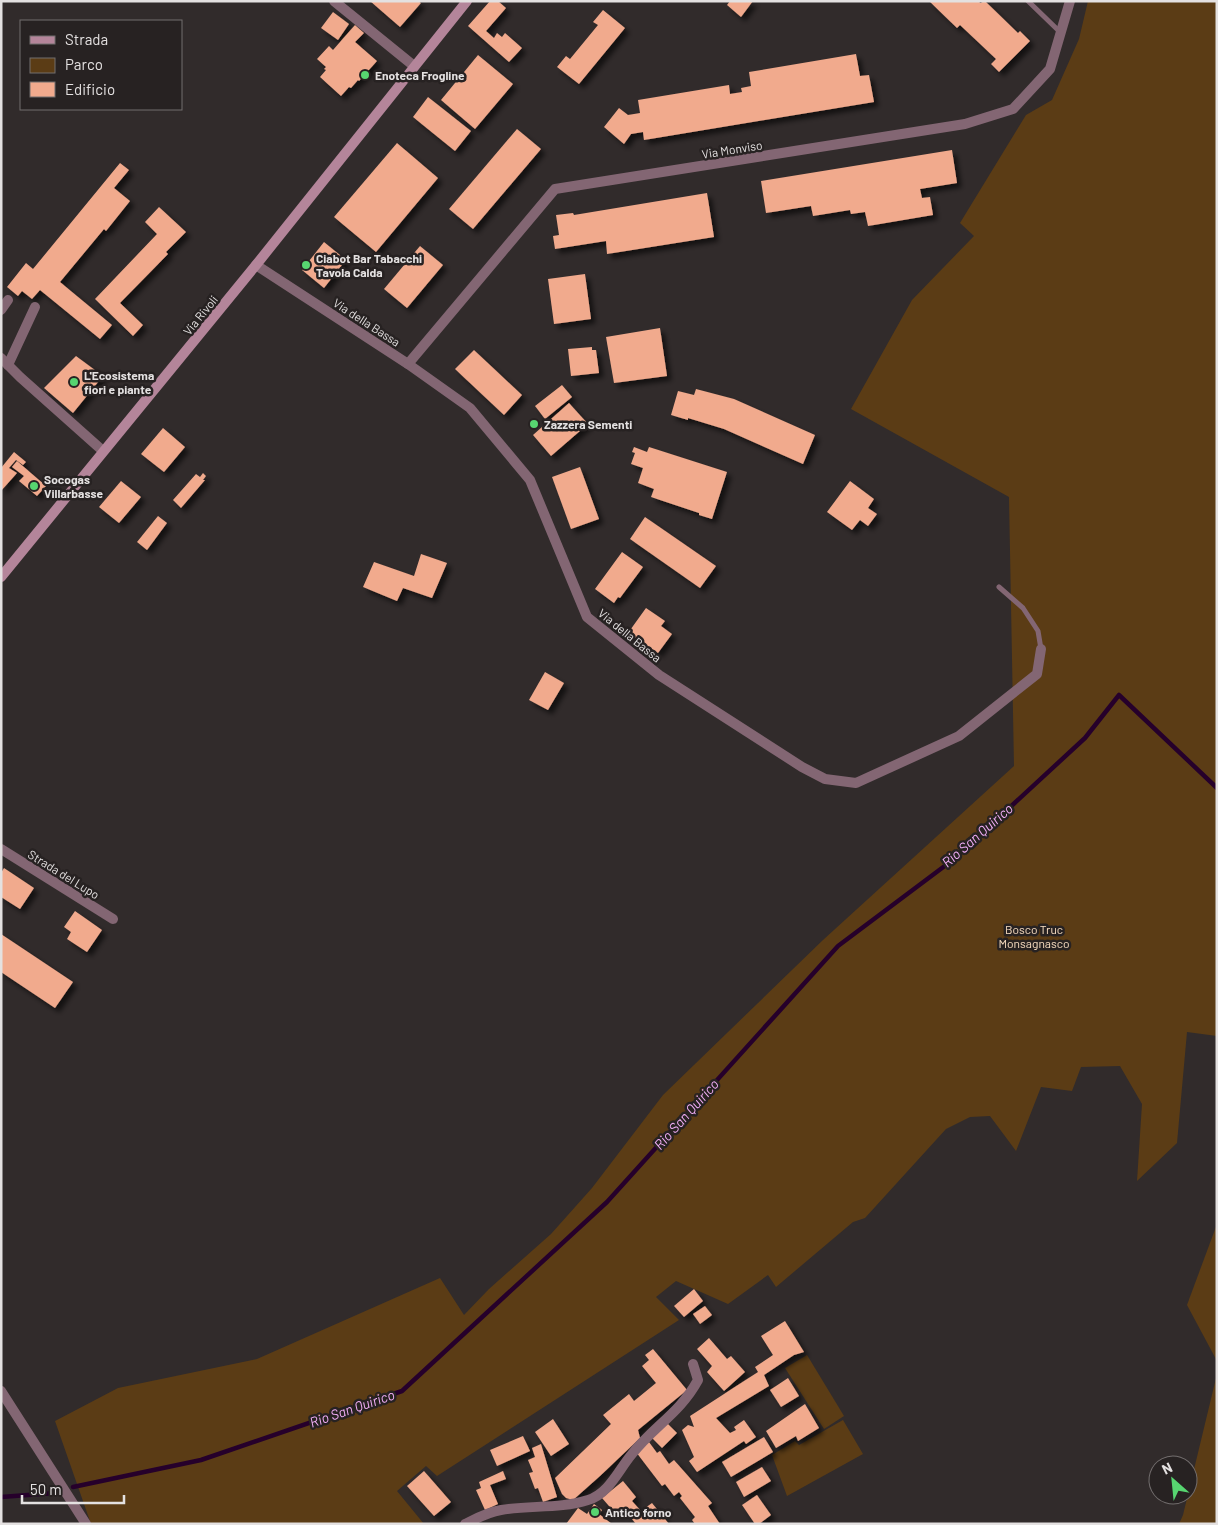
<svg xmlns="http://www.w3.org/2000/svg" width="1218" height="1525" viewBox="0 0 1218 1525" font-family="Barlow,sans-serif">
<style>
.green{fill:#5b3c15}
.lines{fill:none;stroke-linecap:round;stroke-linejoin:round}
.stream{stroke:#26002b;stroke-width:4.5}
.building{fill:#f1aa8d;filter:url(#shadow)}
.lane{stroke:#836673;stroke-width:5}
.street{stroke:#836673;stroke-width:10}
.secondary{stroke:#b4859a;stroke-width:10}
.poi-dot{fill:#57d570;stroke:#272222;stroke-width:2}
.labels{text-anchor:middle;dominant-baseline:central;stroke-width:5;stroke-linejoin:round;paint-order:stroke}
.poi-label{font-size:12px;font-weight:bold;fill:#e4e1e1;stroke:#272222;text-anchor:start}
.street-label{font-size:12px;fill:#e4e1e1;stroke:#272222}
.park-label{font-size:12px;fill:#f9dec1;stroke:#272222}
.water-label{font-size:14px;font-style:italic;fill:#f2aef7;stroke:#272222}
</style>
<defs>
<filter id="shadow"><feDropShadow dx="4.5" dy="4.5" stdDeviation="2.5" flood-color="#0009"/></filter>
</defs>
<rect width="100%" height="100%" fill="#312b2b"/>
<g class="green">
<polygon points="1088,1 1217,1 1217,1036 1187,1032 1177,1143 1137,1181 1142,1104 1120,1066 1081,1067 1072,1091 1041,1087 1016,1151 990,1116 970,1117 946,1129 865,1218 853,1222 776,1287 768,1275 728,1304 676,1281 656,1297 679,1320 437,1476 426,1466 397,1491 424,1524 91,1524 55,1421 118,1388 257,1359 440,1278 464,1315 489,1289 551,1234 592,1188 663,1095 823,940 1014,766 1009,497 851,409 912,300 974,236 960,223 1026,115 1052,100 1079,39"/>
<polygon points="1217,1224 1217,1361 1187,1305"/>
<polygon points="807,1355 844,1416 824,1429 785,1368"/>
<polygon points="1217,1374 1217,1524 1179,1524 1183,1515"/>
<polygon points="843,1420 863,1454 787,1496 772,1455 795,1441 799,1445"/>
</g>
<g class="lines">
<g class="stream">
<polyline points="73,1487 201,1460 402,1391 607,1202 838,946 946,865 966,848 1085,738 1119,695 1217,788"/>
<polyline points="1,1497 55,1493"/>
</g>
</g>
<g class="building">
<polygon points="370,1 418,1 421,3 400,27"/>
<polygon points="490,1 498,1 506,8 486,31 494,38 497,33 502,37 505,33 522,48 509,62 468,26"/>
<polygon points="730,1 753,1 741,17 727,5"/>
<polygon points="929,1 979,1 980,3 985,1 1018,33 1020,31 1030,41 999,72 991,64 996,59 960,25 957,28"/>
<polygon points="603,10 625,28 579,84 557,67 566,56 570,59 598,25 593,22"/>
<polygon points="333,12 349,24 338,40 321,28"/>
<polygon points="355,25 364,33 355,42 377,61 359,81 358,80 351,88 349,87 341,96 320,77 326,70 324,69 326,67 317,59 329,46 333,50"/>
<polygon points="856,54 860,76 869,75 874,102 644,140 643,132 631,134 624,144 604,127 619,108 628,115 640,113 638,100 729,85 730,94 742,92 741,88 751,86 749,72"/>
<polygon points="478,55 513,84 475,129 441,100"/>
<polygon points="428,97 471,131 455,151 413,117"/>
<polygon points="517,129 541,149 473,229 449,209"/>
<polygon points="397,143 438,178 376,252 334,217"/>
<polygon points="952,150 957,183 920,189 922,198 930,197 933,215 868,226 865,212 851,214 850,210 813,216 811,206 766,213 761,181"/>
<polygon points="120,163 129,170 114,188 130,201 106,231 104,229 60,282 112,325 100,339 40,290 32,299 22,291 18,296 7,287 26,263 33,269"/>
<polygon points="707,193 714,237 607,254 606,241 555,249 553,236 559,235 556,215 573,213 574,215"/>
<polygon points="159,207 186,232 166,252 168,254 120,303 143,325 133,336 95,299 157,234 145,222"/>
<polygon points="324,242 346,260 324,288 302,270"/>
<polygon points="420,246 443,265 407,308 384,289"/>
<polygon points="585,274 591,319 554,324 548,279"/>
<polygon points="660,328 667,376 614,383 606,337"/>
<polygon points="592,347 592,350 596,350 599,373 571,376 568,349"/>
<polygon points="474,350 522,395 504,415 455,369"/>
<polygon points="76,356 103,376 73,413 44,388"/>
<polygon points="562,385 572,397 545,419 535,406"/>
<polygon points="696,389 734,399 815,435 803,464 724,429 688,418 688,420 671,415 678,391 694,395"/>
<polygon points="569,403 588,424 551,456 533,435"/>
<polygon points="163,428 185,447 164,472 141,454"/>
<polygon points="634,447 647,452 649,447 727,472 712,519 699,515 699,513 651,497 654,489 638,483 643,468 631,464 635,453 632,452"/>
<polygon points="14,452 26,462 23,465 16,460 9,468 17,473 1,491 1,468"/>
<polygon points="17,461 46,486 37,496 19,481 24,476 12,467"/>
<polygon points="580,467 599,519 571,529 552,477"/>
<polygon points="203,473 206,476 203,480 205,480 181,508 173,500 196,474 200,477"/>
<polygon points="121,481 141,497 119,523 99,507"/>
<polygon points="850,481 874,499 868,508 877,514 868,526 860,520 852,530 827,512"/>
<polygon points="158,516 167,523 147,550 137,542"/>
<polygon points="645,517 716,566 700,588 630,539"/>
<polygon points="622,552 643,567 620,598 618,597 614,603 595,589"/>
<polygon points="421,554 447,563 432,598 403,588 397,601 363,587 374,562 414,576"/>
<polygon points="646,608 665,621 661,626 672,634 658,653 628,633"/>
<polygon points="545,672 564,683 548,710 529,700"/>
<polygon points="4,868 34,888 20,909 1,897 1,873"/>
<polygon points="75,911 102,930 87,952 67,939 71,932 64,927"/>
<polygon points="1,934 73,982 55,1008 1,972"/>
<polygon points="694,1289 703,1301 684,1317 674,1306"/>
<polygon points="705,1306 712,1315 700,1324 693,1314"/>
<polygon points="785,1321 804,1352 794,1355 764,1375 769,1386 716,1418 730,1433 736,1430 734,1427 744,1420 756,1437 746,1444 744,1441 697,1472 689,1461 694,1457 682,1430 688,1425 694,1427 690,1416 758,1372 755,1367 773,1355 761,1336"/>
<polygon points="709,1338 727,1359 731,1356 745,1372 724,1391 707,1372 712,1366 697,1349"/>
<polygon points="653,1349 687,1390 638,1430 640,1438 600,1476 573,1500 566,1498 562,1494 555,1478 611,1424 603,1415 629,1394 634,1401 656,1383 642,1366 649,1360 645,1355"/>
<polygon points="788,1378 799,1396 781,1407 770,1390"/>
<polygon points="805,1404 819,1428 798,1441 796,1436 776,1448 766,1431"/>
<polygon points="553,1419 569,1444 551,1456 535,1432"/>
<polygon points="667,1423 677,1433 662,1448 652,1438"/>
<polygon points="523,1436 530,1451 497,1466 490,1450"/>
<polygon points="764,1437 773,1452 731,1477 722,1462"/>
<polygon points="649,1442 657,1453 660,1451 669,1464 674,1460 712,1503 708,1506 720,1524 695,1524 692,1520 695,1517 680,1498 682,1496 679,1492 674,1496 665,1484 662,1486 636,1452"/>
<polygon points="541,1444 557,1497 543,1502 538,1488 535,1489 529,1473 533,1472 528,1460 535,1457 532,1448"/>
<polygon points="762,1467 771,1481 744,1497 736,1482"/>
<polygon points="424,1471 451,1502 434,1516 407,1486"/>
<polygon points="503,1471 506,1479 490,1485 498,1504 485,1510 476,1490 481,1488 479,1482"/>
<polygon points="623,1481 636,1497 632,1501 641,1511 652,1503 669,1524 636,1524 623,1508 616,1514 602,1498"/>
<polygon points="757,1495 771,1515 759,1524 755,1524 742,1505"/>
<polygon points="594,1504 602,1510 599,1514 612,1524 566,1524 578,1508 587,1514"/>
</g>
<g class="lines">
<g class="lane">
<polyline points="1028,1 1060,32"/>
<polyline points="999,587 1023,608 1038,631 1041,649"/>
</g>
<g class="street">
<polyline points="334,1 414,66"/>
<polyline points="256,265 408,364 470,408 530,480 587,617 659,675 802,767 825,779 856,783 959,736 1037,674 1041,649"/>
<polyline points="1,310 8,300"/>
<polyline points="1,358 20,377 103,451"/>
<polyline points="408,364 555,189 965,124 1013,109 1050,69 1070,1"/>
<polyline points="8,365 35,307"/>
<polyline points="1,849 113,919"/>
<polyline points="1,1391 86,1524"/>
<path d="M465 1524C477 1518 488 1512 501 1510 530 1505 560 1509 588 1500 609 1494 619 1469 632 1454 654 1426 680 1413 698 1380L693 1364"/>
</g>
<polyline class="secondary" points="1,577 256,265 467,1"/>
</g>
<g class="poi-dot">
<circle cx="365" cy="75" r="5"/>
<circle cx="306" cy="265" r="5"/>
<circle cx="74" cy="382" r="5"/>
<circle cx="534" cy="424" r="5"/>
<circle cx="34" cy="486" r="5"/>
<circle cx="595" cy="1512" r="5"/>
</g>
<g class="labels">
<g class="poi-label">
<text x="375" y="75">Enoteca Frogline</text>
<text x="316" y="258">Ciabot Bar Tabacchi<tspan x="316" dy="14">Tavola Calda</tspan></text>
<text x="84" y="375">L'Ecosistema<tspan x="84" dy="14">fiori e piante</tspan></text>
<text x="544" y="424">Zazzera Sementi</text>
<text x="44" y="479">Socogas<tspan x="44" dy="14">Villarbasse</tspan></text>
<text x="605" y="1512">Antico forno</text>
</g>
<g class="street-label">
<text transform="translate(732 149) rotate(-9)">Via Monviso</text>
<text transform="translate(200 315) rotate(-51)">Via Rivoli</text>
<text transform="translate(367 322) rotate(33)">Via della Bassa</text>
<text transform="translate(630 635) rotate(39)">Via della Bassa</text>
<text transform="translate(64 874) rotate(32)">Strada del Lupo</text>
</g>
<g class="park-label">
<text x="1034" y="929">Bosco Truc<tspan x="1034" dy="14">Monsagnasco</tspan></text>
</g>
<g class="water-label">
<text transform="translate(977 835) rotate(-41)">Rio San Quirico</text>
<text transform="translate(686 1114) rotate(-48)">Rio San Quirico</text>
<text transform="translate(352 1408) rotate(-19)">Rio San Quirico</text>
</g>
</g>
<rect width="1218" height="1525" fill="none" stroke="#e4e1e1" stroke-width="5"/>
<rect x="20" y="20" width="162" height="90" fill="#272222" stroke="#736e6e"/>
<rect x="30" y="36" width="25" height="8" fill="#b4859a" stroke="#736e6e"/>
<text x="65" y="45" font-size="15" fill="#e4e1e1">Strada</text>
<rect x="30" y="58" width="25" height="15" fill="#5b3c15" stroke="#736e6e"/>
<text x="65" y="70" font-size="15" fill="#e4e1e1">Parco</text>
<rect x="30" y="82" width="25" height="15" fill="#f1aa8d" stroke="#736e6e"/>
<text x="65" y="95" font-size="15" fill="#e4e1e1">Edificio</text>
<g transform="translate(1173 1480) rotate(333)"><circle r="24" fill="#272222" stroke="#736e6e"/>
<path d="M0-4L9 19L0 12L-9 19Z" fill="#57d570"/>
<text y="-8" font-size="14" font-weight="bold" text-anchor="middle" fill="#e4e1e1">N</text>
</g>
<path d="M22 1495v8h102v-8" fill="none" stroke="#e4e1e1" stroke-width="2.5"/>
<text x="30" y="1495" font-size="15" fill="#e4e1e1" stroke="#272222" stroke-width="4" paint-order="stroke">50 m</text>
</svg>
